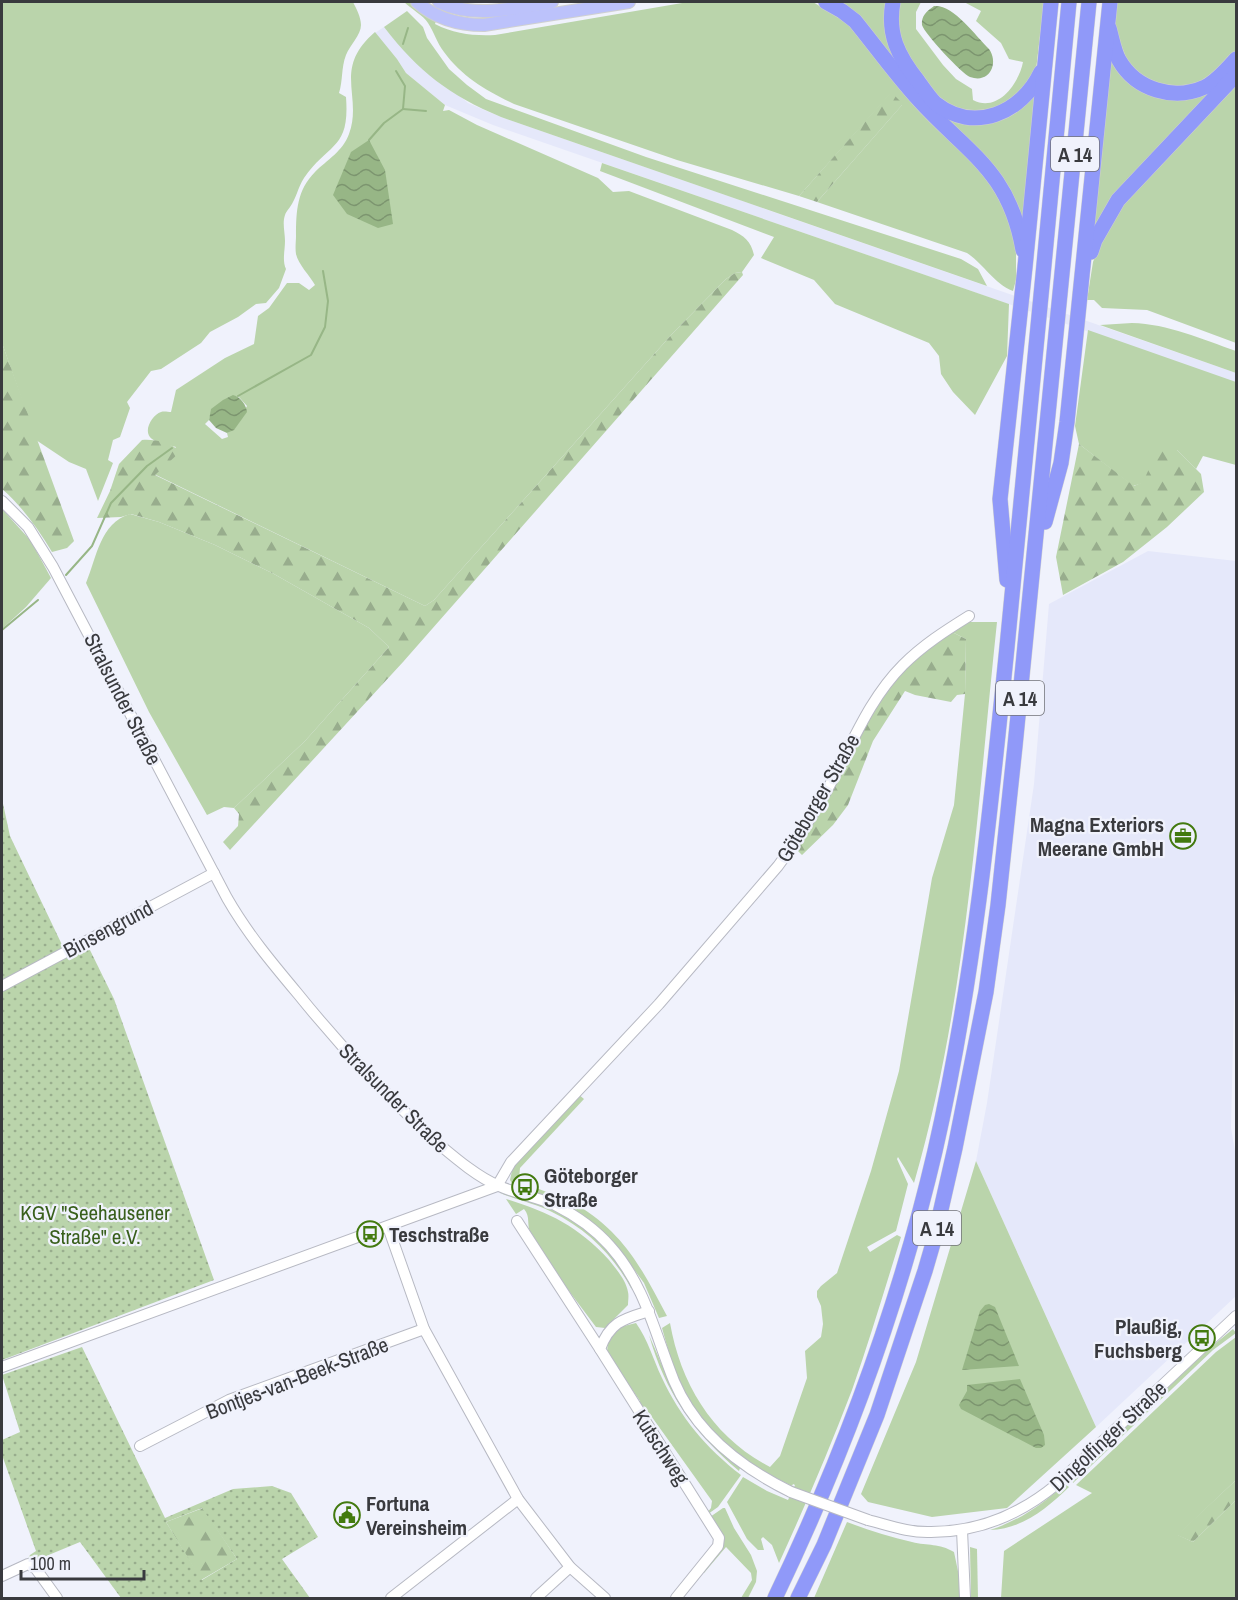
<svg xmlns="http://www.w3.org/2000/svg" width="1238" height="1600" viewBox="0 0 1238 1600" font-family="'Archivo Narrow',sans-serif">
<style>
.built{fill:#e5e8fa}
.grass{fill:#bad4ab;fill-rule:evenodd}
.forest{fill:url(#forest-firs)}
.garden{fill:url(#garden-dots);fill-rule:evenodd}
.water{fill:url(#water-waves)}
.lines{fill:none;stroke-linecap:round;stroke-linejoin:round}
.stream{stroke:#97b686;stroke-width:2}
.minor-casing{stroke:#b7b9c3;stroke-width:12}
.major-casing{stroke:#cfd0d1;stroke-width:14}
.highway-casing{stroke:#cfd0d1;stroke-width:16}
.minor{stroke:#fff;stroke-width:10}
.major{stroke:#bcc2fb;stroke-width:12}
.highway{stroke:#9099f9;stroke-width:15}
.minor-bridge-casing{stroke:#b7b9c3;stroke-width:12;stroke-linecap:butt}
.minor-bridge{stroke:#fff;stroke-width:10}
.labels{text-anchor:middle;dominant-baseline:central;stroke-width:4.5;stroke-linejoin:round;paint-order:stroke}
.shield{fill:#f0f2fc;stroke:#707177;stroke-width:1.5}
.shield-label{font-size:20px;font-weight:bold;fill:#393a3e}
.street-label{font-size:21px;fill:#393a3e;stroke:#f0f2fc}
.poi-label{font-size:21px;font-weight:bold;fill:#393a3e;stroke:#f0f2fc;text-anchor:start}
.park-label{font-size:21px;fill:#385f1b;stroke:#f0f2fc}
</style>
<defs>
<pattern id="forest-firs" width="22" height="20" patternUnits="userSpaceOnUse" patternTransform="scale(1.5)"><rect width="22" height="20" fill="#bad4ab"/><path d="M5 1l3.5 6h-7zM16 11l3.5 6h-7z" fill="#98ad8d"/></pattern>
<pattern id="garden-dots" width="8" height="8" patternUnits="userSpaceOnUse" patternTransform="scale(1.5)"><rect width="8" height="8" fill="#bad4ab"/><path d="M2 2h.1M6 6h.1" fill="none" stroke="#98ad8d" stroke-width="1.8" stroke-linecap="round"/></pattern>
<pattern id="water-waves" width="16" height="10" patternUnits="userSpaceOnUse" patternTransform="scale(1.5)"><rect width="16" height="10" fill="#97b686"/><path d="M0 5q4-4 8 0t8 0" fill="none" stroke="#7c956f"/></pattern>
</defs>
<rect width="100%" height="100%" fill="#f0f2fc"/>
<g class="built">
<polygon points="384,27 393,38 468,103 501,117 1236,373 1236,383 493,125 445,105 406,73 397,59 375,33"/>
<polygon points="1148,551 1236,561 1236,976 1234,998 1231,1128 1236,1157 1236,1296 1096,1427 976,1161 987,1103 1034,784 1049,604"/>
</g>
<g class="grass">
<path d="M2 2H353C356 8 361 17 361 25 361 35 350 45 346 55 341 68 343 81 339 93L346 97C350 150 329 142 304 178 298 187 296 199 290 207 287 211 285 213 284 219 283 226 285 234 285 241 285 251 282 260 286 269L279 288 266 303 256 304 238 317 210 332 201 343 161 369 151 371 127 402 130 408 120 437 113 440 108 460 113 463 98 501 86 469 69 462 36 440 2 343Z"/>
<path d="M404 2H410L436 21 435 24C454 34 474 36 495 35L688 2H813L852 26 974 159 1005 207 1016 246V280L1013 291C993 283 984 264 967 253L817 202 902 105 891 93 799 196 677 160 514 104C487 91 462 77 444 52 437 43 434 32 428 23 423 15 411 9 404 2Z"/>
<polygon points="833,2 889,2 887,13 921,92 976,121 1037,87 1024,234 1016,213"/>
<path d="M896 2H921L916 12V29L943 65 956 79 972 89 973 100C998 113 1019 83 1023 62L1009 59 1001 43 976 21 981 11 964 2H1044L1036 70 1024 92 983 114 942 104 907 63 894 17Z"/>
<polygon points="1117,2 1236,2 1236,55 1203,84 1165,89 1130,68 1115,29"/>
<path d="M407 11 423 27 427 38 449 69 467 85 486 99 646 157 961 259 978 269 987 286 501 117C449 95 419 72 384 27Z"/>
<path d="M375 32 397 59 406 73 445 105 443 111 449 110 477 125 598 178 613 192 629 191 732 230C744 236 751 241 754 255L742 272 735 273 726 279 673 333 434 600 425 606 154 474 176 447C169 445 158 443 152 439 142 432 152 415 161 412 164 411 168 412 171 412L176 390 225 358 254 344 258 316 269 308 287 283H299L309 290 315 285C310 276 298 264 296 254 295 248 296 241 296 236 296 211 297 190 315 172 327 160 343 151 349 134 363 96 332 69 375 32ZM238 396 247 406 234 429 227 433 228 437 222 439 205 424 209 420 212 409Z"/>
<polygon points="1110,45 1141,88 1216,84 1092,240"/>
<polygon points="1236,79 1236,343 1147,310 1102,308 1094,300 1087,300 1093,262 1111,217"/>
<polygon points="602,163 1009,304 1007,356 975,415 953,392 941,374 939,356 929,343 835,304 814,280 761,258 774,237 600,171"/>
<path d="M1132 323C1168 324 1202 339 1236 351V373L1100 325Z"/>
<polygon points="1088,330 1236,382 1236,465 1203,456 1196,469 1177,450 1143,483 1133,486 1079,444 1075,426"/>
<polygon points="2,509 31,541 51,578 26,607 2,629"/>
<path d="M130 514 159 522 215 545 274 574 369 628 389 647 305 741 234 808 224 807 207 815 149 712 86 583C97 557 100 523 130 514Z"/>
<path d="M967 622H997C977 809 967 1000 914 1183L898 1157 897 1159 908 1184 896 1231 867 1247 870 1252 897 1235 901 1237C885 1288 870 1339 852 1390 830 1448 805 1506 779 1563L772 1545 763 1537 761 1539 764 1550H758L747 1539 727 1502 743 1477 767 1491 788 1500 795 1485 793 1484 792 1486C744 1464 702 1430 679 1381 672 1364 667 1346 662 1328L670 1323C681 1385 713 1437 770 1467L780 1456 807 1378 805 1351 821 1337 823 1324 821 1306 817 1297V1291L821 1286 837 1273 871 1171 899 1071 932 878 954 805 965 694 966 639 950 631Z"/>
<path d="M578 1094 584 1099 520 1168 519 1178C525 1186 564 1197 577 1205 625 1234 642 1269 667 1316L659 1318 644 1283 619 1249 545 1196 513 1185 510 1180 513 1166Z"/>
<polygon points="976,1161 1096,1427 1007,1508 932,1517 868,1502 861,1494 916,1362"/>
<path d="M500 1193C547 1199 619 1241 632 1290 614 1256 587 1229 552 1212 536 1204 517 1200 500 1193Z"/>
<path d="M506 1199C548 1212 578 1226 609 1260 616 1269 626 1280 628 1292 629 1296 628 1301 628 1305L605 1328 596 1327C574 1297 549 1267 531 1234 526 1225 531 1217 524 1209L516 1214Z"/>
<path d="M636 1323C648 1340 653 1359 662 1378 680 1417 706 1448 741 1475L718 1507 708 1514 707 1513 711 1508 712 1501 644 1406 640 1410V1401L607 1354 608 1338 620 1327Z"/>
<polygon points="1233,1329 1236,1333 1213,1350 1073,1483 1072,1478 1211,1347"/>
<path d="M649 1335 671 1386 704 1435 740 1468 739 1471C693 1432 665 1392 649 1335Z"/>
<polygon points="1236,1337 1236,1480 1178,1535 1193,1542 1236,1500 1236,1598 1001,1598 1004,1551 1092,1493 1076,1485 1216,1352"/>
<path d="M1065 1484 1069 1487C1047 1508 1023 1529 990 1530 1020 1520 1042 1505 1065 1484Z"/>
<polygon points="723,1508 725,1508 734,1528 751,1555 757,1571 756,1582 748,1598 741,1598 752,1580 751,1573 726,1547 704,1573 702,1571 721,1547 710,1517"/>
<path d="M847 1522C868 1530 890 1537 912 1542 928 1546 939 1543 954 1552L959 1576 960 1598H814Z"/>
<polygon points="970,1547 977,1549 978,1598 971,1598"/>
</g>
<g class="forest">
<polygon points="891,92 903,104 817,202 799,196"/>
<path d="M742 272 743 275 403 662 230 850 223 842 238 826 239 814 234 808 305 741 389 647 369 628 274 574 215 545 159 522 131 514 121 517 97 518 110 491 119 464 142 440C154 439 171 442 180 452L155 475 425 606 434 600 673 333 726 279 735 273Z"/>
<path d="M2 343 74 541 67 548 52 552C38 529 22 506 2 489Z"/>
<polygon points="1079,444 1134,486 1143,482 1159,447 1177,450 1201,474 1204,492 1167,527 1123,562 1063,595 1056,557"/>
<polygon points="950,631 966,639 965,694 957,695 951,702 915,695 905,691 873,741 848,805 833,825 802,855 796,849 863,724 903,668"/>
<polygon points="1236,1480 1236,1500 1193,1542 1177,1535"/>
<polygon points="203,1508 237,1559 201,1580 166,1522"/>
</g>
<g class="garden">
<polygon points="2,799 10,836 64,949 2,984"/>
<polygon points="87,944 114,999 214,1280 2,1360 2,988"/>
<path d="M82 1347 165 1518 233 1489 272 1486 291 1493 318 1537 282 1559 310 1598H121L80 1542 39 1559 35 1565 26 1562 30 1555 36 1551 2 1455V1440L20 1432 2 1375ZM202 1508 237 1559 202 1580 166 1522Z"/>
</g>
<g class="water">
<path d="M934 6C953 4 975 35 989 49 999 63 990 84 970 77 962 74 924 33 922 25 921 16 927 11 934 6Z"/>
<polygon points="369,140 385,170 393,224 378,228 347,214 333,195 351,152"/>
<path d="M233 395C241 397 246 405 247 412L234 430 227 433 216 428 209 420 211 409 223 400Z"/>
<polygon points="989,1304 995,1307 1019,1366 962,1370 980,1311 985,1305"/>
<polygon points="1020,1379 1044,1435 1045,1445 1041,1448 1036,1448 961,1409 959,1405 967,1391 967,1385"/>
</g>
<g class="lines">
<g class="stream">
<polyline points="403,44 408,28"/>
<polyline points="403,109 426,111"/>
<polyline points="369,140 384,123 403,109 405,86 396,71"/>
<polyline points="238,396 311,355 325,327 328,301 323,271"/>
<polyline points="66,575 92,546 111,503 147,466 172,448"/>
<polyline points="2,630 38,600"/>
</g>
<g class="minor-casing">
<g id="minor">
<path d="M2 501 28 527 53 567 227 898C247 933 272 963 298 994 340 1046 386 1095 435 1141 453 1156 477 1177 499 1186 517 1194 537 1197 555 1205 575 1215 595 1229 610 1246 645 1285 655 1334 674 1381 696 1433 742 1468 791 1492"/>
<polyline points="2,986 214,873"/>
<polyline points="517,1221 600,1349"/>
<polyline points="388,1227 424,1329 518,1499 570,1567 605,1598"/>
<path d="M649 1311C623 1319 610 1322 600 1349L719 1538 718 1546 676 1598"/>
<path d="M2 1367 497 1186 511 1162 659 1004 778 866C796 842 812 816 827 790 851 747 868 700 903 665 923 645 945 631 969 616"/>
<polyline points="140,1446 229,1400 424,1329"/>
<path d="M868 1520C888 1525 909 1533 931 1532 979 1532 1021 1514 1057 1484L1236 1316"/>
<polyline points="962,1530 965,1598"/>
<polyline points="2,1576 28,1564 36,1569 57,1598"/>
<polyline points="391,1598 518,1499"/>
<polyline points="536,1598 570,1567"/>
</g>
</g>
<g class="major-casing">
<g id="major">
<path d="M417 2C436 19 459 25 484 25L629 2"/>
<path d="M439 2C475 19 515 8 552 2"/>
</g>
</g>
<g class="highway-casing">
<g id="highway">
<path d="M826 2 842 11 855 21C876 47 896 75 919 100 967 153 1009 170 1023 250"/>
<path d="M893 2C887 34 898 56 918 81 923 88 929 97 935 103 974 134 1022 113 1041 72"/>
<path d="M1109 28C1112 38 1114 51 1119 60 1136 90 1174 101 1205 87 1217 81 1227 69 1236 59"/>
<polyline points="1091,252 1095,240 1118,200 1236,75"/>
<polyline points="1045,522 1061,463 1067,422 1110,2"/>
<polyline points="1007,580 1000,499 1025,267 1051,2"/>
<path d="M775 1598C843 1456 899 1305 935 1151 973 985 990 816 1007 647 1029 432 1048 217 1069 2"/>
<polyline points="798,1598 824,1545 877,1415 925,1271 934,1240 955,1148 986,992 998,905 1015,746 1089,2"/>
</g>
</g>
<use href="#minor" class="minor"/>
<use href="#major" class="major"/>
<use href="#highway" class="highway"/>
<g class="minor-bridge-casing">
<polyline id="minor-bridge" points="791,1492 868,1520"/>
</g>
<use href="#minor-bridge" class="minor-bridge"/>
</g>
<defs>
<g id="office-ring" transform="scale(1.35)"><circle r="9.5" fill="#f0f2fc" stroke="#437a0f" stroke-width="1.5"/><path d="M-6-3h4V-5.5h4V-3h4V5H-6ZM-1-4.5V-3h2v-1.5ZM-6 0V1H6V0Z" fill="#437a0f"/></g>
<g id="bus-ring" transform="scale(1.35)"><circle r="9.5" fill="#f0f2fc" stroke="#437a0f" stroke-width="1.5"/><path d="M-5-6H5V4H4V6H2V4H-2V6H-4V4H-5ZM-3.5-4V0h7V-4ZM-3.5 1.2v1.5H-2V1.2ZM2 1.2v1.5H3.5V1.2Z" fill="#437a0f"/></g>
<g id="civic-ring" transform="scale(1.35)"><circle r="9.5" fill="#f0f2fc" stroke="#437a0f" stroke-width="1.5"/><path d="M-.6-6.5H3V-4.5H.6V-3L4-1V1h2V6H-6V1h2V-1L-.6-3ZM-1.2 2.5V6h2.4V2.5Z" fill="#437a0f"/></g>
</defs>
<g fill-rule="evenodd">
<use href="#office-ring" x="1183" y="836"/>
<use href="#bus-ring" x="525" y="1187"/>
<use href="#bus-ring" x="370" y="1234"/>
<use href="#bus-ring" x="1202" y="1338"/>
<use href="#civic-ring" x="347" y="1515"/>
</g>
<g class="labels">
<g class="shield">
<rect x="1051" y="137" width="48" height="34" rx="4.5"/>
<rect x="996" y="681" width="48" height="34" rx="4.5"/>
<rect x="913" y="1211" width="48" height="34" rx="4.5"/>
</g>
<g class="shield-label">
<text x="1075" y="154">A 14</text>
<text x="1020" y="698">A 14</text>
<text x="937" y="1228">A 14</text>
</g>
<g class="street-label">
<text transform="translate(123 699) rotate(63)">Stralsunder Straße</text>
<text transform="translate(818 798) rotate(-60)">Göteborger Straße</text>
<text transform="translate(108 929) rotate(-28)">Binsengrund</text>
<text transform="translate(394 1098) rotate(45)">Stralsunder Straße</text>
<text transform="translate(297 1378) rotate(-21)">Bontjes-van-Beek-Straße</text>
<text transform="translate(1108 1436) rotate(-43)">Dingolfinger Straße</text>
<text transform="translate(661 1447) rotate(57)">Kutschweg</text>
</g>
<g class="poi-label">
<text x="1164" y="824" text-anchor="end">Magna Exteriors<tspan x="1164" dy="24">Meerane GmbH</tspan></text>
<text x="544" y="1175">Göteborger<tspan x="544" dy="24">Straße</tspan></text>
<text x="389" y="1234">Teschstraße</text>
<text x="1182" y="1326" text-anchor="end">Plaußig,<tspan x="1182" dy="24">Fuchsberg</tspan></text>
<text x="366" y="1503">Fortuna<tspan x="366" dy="24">Vereinsheim</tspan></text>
</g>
<g class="park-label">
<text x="95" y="1212">KGV "Seehausener<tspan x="95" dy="24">Straße" e.V.</tspan></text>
</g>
</g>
<rect width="1238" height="1600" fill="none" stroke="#393a3e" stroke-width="6"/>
<path d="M21 1570v9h123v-9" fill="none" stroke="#393a3e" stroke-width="3"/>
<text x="30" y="1570" font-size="18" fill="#393a3e" stroke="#f0f2fc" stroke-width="4.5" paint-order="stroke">100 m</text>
</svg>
